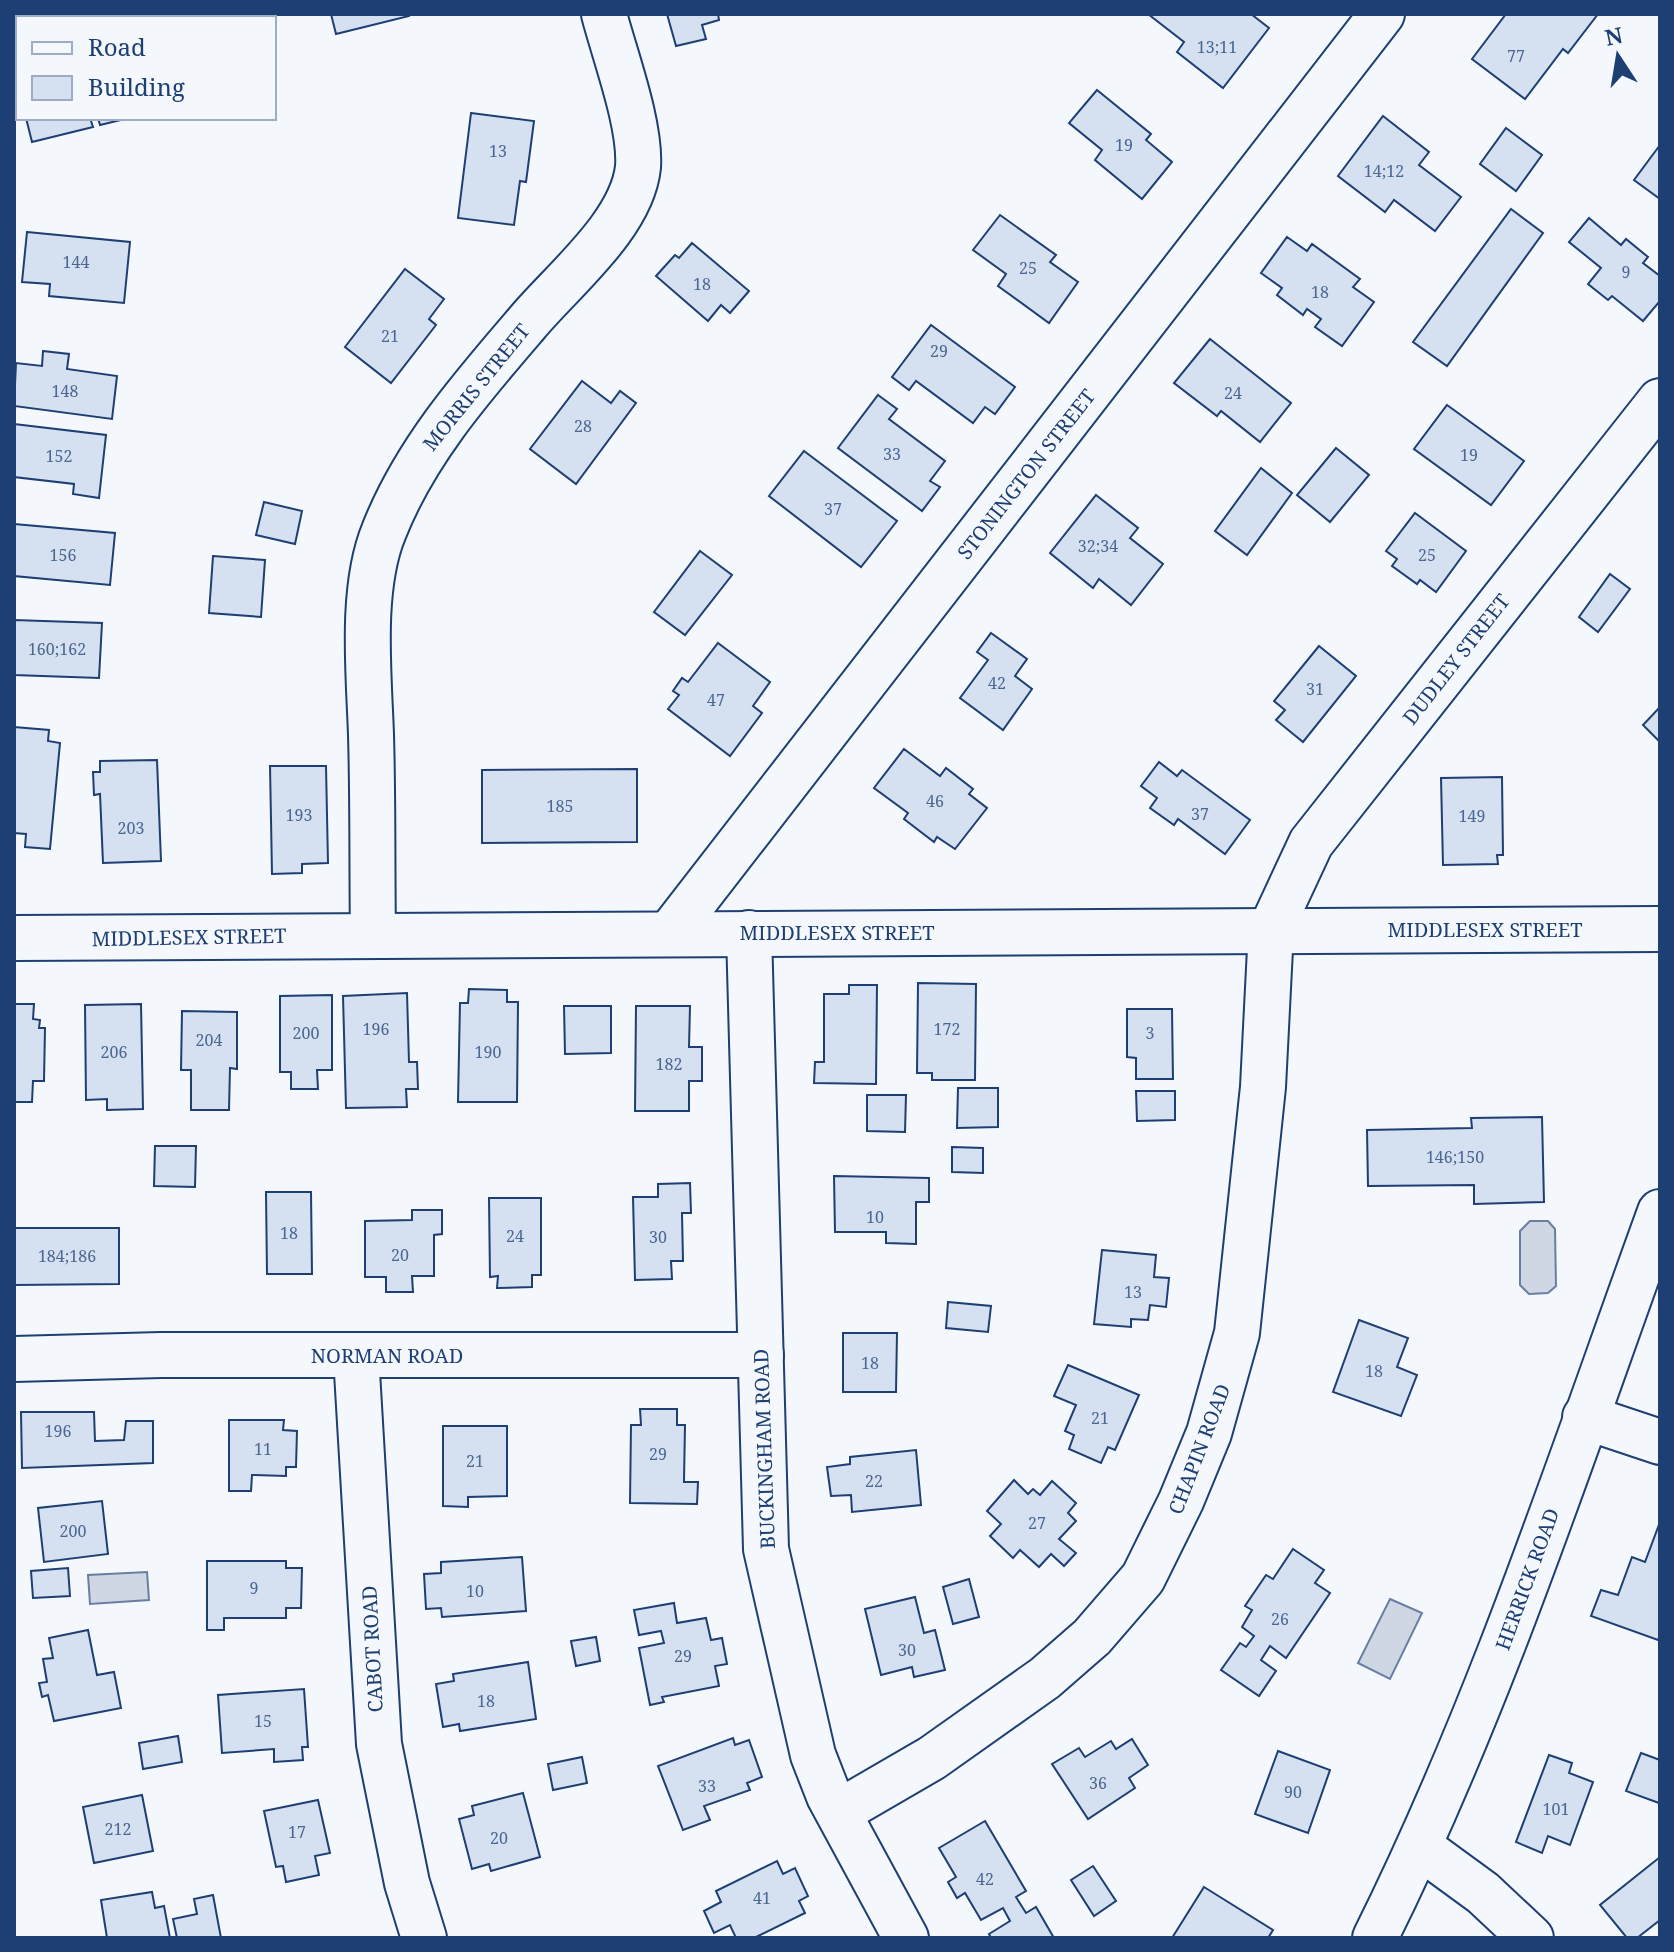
<svg xmlns="http://www.w3.org/2000/svg" width="1674" height="1952" viewBox="0 0 1674 1952" font-family="'Noto Serif',serif">
<style>
.water{fill:#cfd7e4;stroke:#687fa3;stroke-width:2}
.building{fill:#d5e0f0;stroke:#1d3f73;stroke-width:2}
.lines{fill:none;stroke-linecap:round;stroke-linejoin:round}
.minor-casing{stroke:#1d3f73;stroke-width:48}
.minor{stroke:#f4f7fb;stroke-width:44}
.labels{text-anchor:middle;dominant-baseline:central;stroke-width:6;stroke-linejoin:round;paint-order:stroke}
.number-label{font-size:16px;fill:#4b6792}
.street-label{font-size:20px;fill:#1d3f73;stroke:#f4f7fb}
</style>
<rect width="100%" height="100%" fill="#f4f7fb"/>
<g class="water">
<polygon points="1530,1221 1548,1221 1555,1229 1556,1286 1548,1293 1529,1294 1520,1285 1520,1231"/>
<polygon points="147,1572 149,1600 90,1604 88,1575"/>
<polygon points="1390,1599 1422,1613 1390,1679 1358,1663"/>
</g>
<g class="building">
<polygon points="58,14 125,14 126,18 42,18"/>
<polygon points="167,14 242,14 243,18 168,18"/>
<polygon points="331,14 409,14 409,16 336,34"/>
<polygon points="667,14 718,14 719,20 702,25 706,39 676,46"/>
<polygon points="1148,14 1251,14 1269,28 1223,88 1177,52 1184,42"/>
<polygon points="1506,14 1598,14 1568,53 1563,49 1525,99 1472,59"/>
<polygon points="1097,90 1151,134 1146,140 1172,162 1142,199 1095,160 1102,150 1069,123"/>
<polygon points="471,113 534,121 526,182 520,181 514,225 458,218"/>
<polygon points="1383,116 1429,152 1419,165 1461,197 1435,231 1394,200 1385,212 1338,176"/>
<polygon points="26,118 90,118 93,127 32,142"/>
<polygon points="98,118 129,118 100,125"/>
<polygon points="1506,128 1542,155 1516,191 1480,164"/>
<polygon points="1660,145 1660,199 1634,180"/>
<polygon points="1511,209 1543,233 1447,366 1413,342"/>
<polygon points="1000,215 1056,255 1050,262 1078,282 1049,323 998,286 1006,274 973,250"/>
<polygon points="1589,218 1621,245 1626,239 1648,257 1643,263 1660,276 1660,301 1643,321 1612,296 1608,300 1588,284 1601,268 1569,242"/>
<polygon points="27,232 130,242 124,303 49,296 50,284 22,282"/>
<polygon points="1287,237 1307,251 1312,244 1360,279 1353,287 1374,302 1342,346 1315,327 1321,319 1307,309 1303,315 1277,295 1282,288 1261,273"/>
<polygon points="692,243 749,291 730,313 721,305 708,321 656,276 675,255 679,258"/>
<polygon points="405,269 444,299 429,319 436,325 391,383 345,347"/>
<polygon points="931,325 1015,387 995,414 985,407 973,423 916,381 909,390 892,377"/>
<polygon points="1210,339 1291,403 1260,442 1221,411 1217,416 1174,383"/>
<polygon points="43,351 69,354 67,369 117,376 112,419 14,406 16,363 42,366"/>
<polygon points="582,381 611,403 620,391 636,403 576,484 530,449"/>
<polygon points="878,395 897,409 889,419 945,461 930,481 940,487 922,511 838,448"/>
<polygon points="1447,405 1524,461 1491,505 1414,449"/>
<polygon points="14,424 106,435 99,498 73,494 74,484 14,477"/>
<polygon points="1336,448 1369,475 1330,522 1297,495"/>
<polygon points="804,451 897,521 861,567 769,496"/>
<polygon points="1261,468 1292,493 1247,555 1215,531"/>
<polygon points="1096,495 1138,528 1130,538 1163,564 1131,605 1099,579 1093,588 1050,553"/>
<polygon points="264,502 302,511 295,544 256,535"/>
<polygon points="1415,513 1466,551 1436,592 1420,580 1417,584 1392,566 1397,559 1386,551"/>
<polygon points="14,524 115,533 110,585 14,576"/>
<polygon points="700,551 732,575 685,635 654,612"/>
<polygon points="213,556 265,560 261,617 209,613"/>
<polygon points="1610,574 1630,589 1598,632 1579,617"/>
<polygon points="14,620 102,623 99,678 14,675"/>
<polygon points="991,633 1027,659 1015,676 1032,689 1003,730 960,698 988,660 977,652"/>
<polygon points="718,643 770,682 753,706 762,713 730,756 668,709 679,695 673,691 682,678 688,682"/>
<polygon points="1319,646 1356,676 1303,742 1276,720 1285,710 1274,701"/>
<polygon points="1660,707 1660,742 1643,725"/>
<polygon points="14,727 49,730 48,741 60,743 50,849 25,847 26,834 14,833"/>
<polygon points="904,749 940,776 946,768 973,789 969,794 987,808 955,849 937,837 934,842 904,819 908,813 874,788"/>
<polygon points="157,760 161,861 103,863 100,794 94,795 93,772 100,772 100,761"/>
<polygon points="1159,762 1177,776 1182,770 1250,820 1225,854 1178,819 1174,825 1150,808 1157,798 1141,786"/>
<polygon points="270,766 326,766 328,863 302,864 302,873 272,874"/>
<polygon points="637,769 637,842 482,843 482,770"/>
<polygon points="1502,777 1503,855 1497,855 1498,864 1443,865 1441,778"/>
<polygon points="918,983 976,984 975,1080 932,1080 932,1073 917,1073"/>
<polygon points="849,985 877,985 876,1084 814,1083 815,1062 824,1062 824,994 849,994"/>
<polygon points="469,989 507,990 507,1002 518,1002 517,1102 458,1102 460,1003 468,1003"/>
<polygon points="407,993 409,1062 417,1062 418,1089 406,1089 407,1107 346,1108 343,996"/>
<polygon points="332,995 332,1070 317,1070 318,1089 291,1089 291,1072 280,1072 280,996"/>
<polygon points="14,1004 34,1004 33,1019 40,1020 39,1028 45,1028 44,1081 33,1081 32,1102 14,1102"/>
<polygon points="141,1004 143,1109 107,1110 107,1099 86,1100 85,1005"/>
<polygon points="564,1006 611,1006 611,1053 565,1054"/>
<polygon points="636,1006 690,1006 689,1047 702,1047 702,1081 689,1081 689,1111 635,1111"/>
<polygon points="1127,1009 1172,1009 1173,1079 1136,1079 1136,1058 1127,1057"/>
<polygon points="182,1011 237,1012 237,1069 230,1068 229,1110 191,1110 191,1070 181,1070"/>
<polygon points="958,1088 998,1088 998,1127 957,1128"/>
<polygon points="1136,1091 1175,1091 1175,1120 1137,1121"/>
<polygon points="867,1095 906,1095 905,1132 867,1131"/>
<polygon points="1542,1117 1544,1202 1474,1204 1474,1185 1368,1186 1367,1130 1472,1128 1471,1118"/>
<polygon points="155,1146 196,1146 195,1187 154,1186"/>
<polygon points="952,1147 983,1148 983,1173 952,1172"/>
<polygon points="834,1176 929,1178 929,1202 916,1202 916,1244 886,1243 886,1232 835,1232"/>
<polygon points="690,1183 691,1213 682,1213 683,1261 671,1261 672,1279 635,1280 633,1197 658,1197 658,1184"/>
<polygon points="266,1192 311,1192 312,1274 267,1274"/>
<polygon points="489,1198 541,1198 541,1275 532,1275 532,1287 497,1288 498,1276 490,1277"/>
<polygon points="412,1210 442,1210 442,1234 434,1235 434,1276 412,1276 413,1292 386,1292 386,1277 365,1277 365,1221 412,1220"/>
<polygon points="14,1228 119,1228 119,1284 14,1285"/>
<polygon points="1102,1250 1156,1255 1154,1277 1169,1278 1166,1307 1150,1305 1148,1320 1131,1319 1131,1327 1094,1324"/>
<polygon points="948,1302 991,1306 988,1332 946,1328"/>
<polygon points="1359,1320 1408,1338 1397,1367 1417,1375 1401,1416 1333,1392"/>
<polygon points="843,1333 897,1333 896,1392 843,1392"/>
<polygon points="1068,1365 1139,1395 1115,1450 1108,1447 1101,1463 1069,1449 1074,1435 1065,1431 1076,1405 1054,1396"/>
<polygon points="640,1409 677,1409 677,1425 685,1425 684,1482 698,1482 697,1504 630,1503 631,1425 641,1425"/>
<polygon points="21,1412 94,1412 95,1441 124,1440 126,1421 153,1421 153,1463 22,1468"/>
<polygon points="229,1420 284,1420 283,1430 297,1431 296,1467 286,1467 286,1476 252,1475 251,1491 229,1491"/>
<polygon points="443,1426 507,1426 507,1496 468,1497 468,1507 443,1506"/>
<polygon points="916,1450 921,1505 852,1512 851,1495 831,1496 827,1467 850,1464 850,1457"/>
<polygon points="1014,1480 1028,1494 1033,1489 1040,1495 1052,1481 1076,1503 1068,1513 1076,1521 1059,1539 1076,1553 1064,1566 1051,1554 1039,1567 1020,1550 1013,1558 990,1536 1001,1524 987,1511"/>
<polygon points="102,1501 108,1554 44,1562 38,1508"/>
<polygon points="1660,1522 1660,1635 1658,1640 1591,1616 1601,1590 1618,1595 1632,1557 1645,1562"/>
<polygon points="1293,1549 1324,1570 1315,1583 1330,1593 1286,1658 1270,1646 1261,1660 1276,1671 1259,1696 1221,1670 1240,1643 1246,1647 1254,1636 1242,1627 1252,1610 1245,1606 1266,1575 1273,1579"/>
<polygon points="522,1557 526,1611 442,1617 441,1608 426,1609 424,1574 441,1573 441,1562"/>
<polygon points="207,1561 286,1561 286,1568 302,1568 301,1608 286,1608 286,1618 224,1618 224,1630 207,1630"/>
<polygon points="68,1568 70,1596 33,1598 31,1571"/>
<polygon points="969,1579 979,1617 953,1624 943,1587"/>
<polygon points="915,1597 924,1633 935,1630 945,1670 914,1677 912,1667 881,1675 865,1609"/>
<polygon points="674,1603 677,1623 706,1618 711,1640 722,1638 727,1664 715,1666 719,1686 662,1697 664,1702 650,1705 639,1648 664,1643 661,1631 639,1635 634,1610"/>
<polygon points="88,1630 97,1675 114,1672 121,1708 54,1721 48,1695 42,1697 39,1683 47,1682 43,1659 53,1658 49,1638"/>
<polygon points="596,1637 600,1661 576,1666 571,1641"/>
<polygon points="528,1662 536,1719 460,1731 459,1724 443,1727 436,1684 454,1681 453,1674"/>
<polygon points="304,1689 308,1747 302,1747 303,1760 274,1762 274,1749 222,1753 218,1695"/>
<polygon points="178,1736 182,1762 143,1769 139,1743"/>
<polygon points="733,1738 735,1745 749,1740 762,1777 747,1783 750,1790 704,1806 710,1820 683,1830 658,1766"/>
<polygon points="1132,1739 1148,1765 1129,1778 1135,1788 1088,1819 1052,1764 1079,1748 1085,1757 1111,1741 1116,1749"/>
<polygon points="1278,1751 1330,1770 1308,1833 1255,1814"/>
<polygon points="1641,1753 1660,1760 1659,1803 1626,1791"/>
<polygon points="1549,1755 1572,1763 1569,1773 1593,1782 1570,1845 1548,1836 1542,1853 1516,1842"/>
<polygon points="582,1757 587,1783 553,1790 548,1764"/>
<polygon points="523,1793 540,1857 491,1871 489,1864 472,1869 459,1819 474,1815 472,1806"/>
<polygon points="142,1795 153,1851 94,1863 83,1807"/>
<polygon points="318,1800 330,1853 315,1856 319,1875 286,1882 283,1866 276,1867 264,1811"/>
<polygon points="985,1821 1026,1891 1016,1897 1026,1913 1036,1907 1054,1938 991,1938 989,1934 1010,1921 1003,1908 981,1920 965,1893 957,1898 948,1882 956,1877 939,1848"/>
<polygon points="1660,1857 1660,1920 1637,1938 1627,1938 1600,1905"/>
<polygon points="777,1861 783,1874 795,1868 808,1896 799,1901 805,1913 754,1938 736,1938 730,1925 714,1933 704,1911 721,1902 716,1891"/>
<polygon points="1093,1866 1116,1901 1094,1916 1071,1880"/>
<polygon points="1204,1887 1273,1930 1268,1938 1172,1938"/>
<polygon points="152,1892 155,1908 164,1906 170,1938 107,1938 101,1900"/>
<polygon points="213,1895 221,1938 177,1938 173,1919 197,1914 194,1899"/>
</g>
<g class="lines">
<g class="minor-casing">
<g id="minor">
<polyline points="670,933 1382,14"/>
<polyline points="749,933 766,1549 813,1755 829,1796 906,1938"/>
<path d="M373 935C372 869 373 802 371 735 369 674 360 589 384 531 415 452 472 387 527 323 563 280 632 225 638 167 641 125 615 56 604 14"/>
<polyline points="14,938 1660,929"/>
<polyline points="356,1355 379,1744 407,1883 424,1938"/>
<polyline points="14,1359 161,1355 761,1355"/>
<polyline points="1585,1417 1660,1442"/>
<polyline points="839,1812 932,1758 1045,1678 1092,1637 1143,1578 1181,1501 1209,1433 1237,1333 1263,1087 1271,929 1311,843 1660,401"/>
<polyline points="1420,1847 1483,1893 1531,1938"/>
<path d="M1375 1938C1491 1705 1571 1457 1660 1212"/>
</g>
</g>
<use href="#minor" class="minor"/>
</g>
<g class="labels">
<g class="number-label">
<text x="1217" y="47">13;11</text>
<text x="1516" y="56">77</text>
<text x="1124" y="145">19</text>
<text x="498" y="151">13</text>
<text x="1384" y="171">14;12</text>
<text x="76" y="262">144</text>
<text x="1028" y="268">25</text>
<text x="1626" y="272">9</text>
<text x="702" y="284">18</text>
<text x="1320" y="292">18</text>
<text x="390" y="336">21</text>
<text x="939" y="351">29</text>
<text x="65" y="391">148</text>
<text x="1233" y="393">24</text>
<text x="583" y="426">28</text>
<text x="892" y="454">33</text>
<text x="1469" y="455">19</text>
<text x="59" y="456">152</text>
<text x="833" y="509">37</text>
<text x="1098" y="546">32;34</text>
<text x="63" y="555">156</text>
<text x="1427" y="555">25</text>
<text x="57" y="649">160;162</text>
<text x="997" y="683">42</text>
<text x="1315" y="689">31</text>
<text x="716" y="700">47</text>
<text x="935" y="801">46</text>
<text x="560" y="806">185</text>
<text x="1200" y="814">37</text>
<text x="299" y="815">193</text>
<text x="1472" y="816">149</text>
<text x="131" y="828">203</text>
<text x="376" y="1029">196</text>
<text x="947" y="1029">172</text>
<text x="306" y="1033">200</text>
<text x="1150" y="1033">3</text>
<text x="209" y="1040">204</text>
<text x="114" y="1052">206</text>
<text x="488" y="1052">190</text>
<text x="669" y="1064">182</text>
<text x="1455" y="1157">146;150</text>
<text x="875" y="1217">10</text>
<text x="289" y="1233">18</text>
<text x="515" y="1236">24</text>
<text x="658" y="1237">30</text>
<text x="400" y="1255">20</text>
<text x="67" y="1256">184;186</text>
<text x="1133" y="1292">13</text>
<text x="870" y="1363">18</text>
<text x="1374" y="1371">18</text>
<text x="1100" y="1418">21</text>
<text x="58" y="1431">196</text>
<text x="263" y="1449">11</text>
<text x="658" y="1454">29</text>
<text x="475" y="1461">21</text>
<text x="874" y="1481">22</text>
<text x="1037" y="1523">27</text>
<text x="73" y="1531">200</text>
<text x="254" y="1588">9</text>
<text x="475" y="1591">10</text>
<text x="1280" y="1619">26</text>
<text x="907" y="1650">30</text>
<text x="683" y="1656">29</text>
<text x="486" y="1701">18</text>
<text x="263" y="1721">15</text>
<text x="1098" y="1783">36</text>
<text x="707" y="1786">33</text>
<text x="1293" y="1792">90</text>
<text x="1556" y="1809">101</text>
<text x="118" y="1829">212</text>
<text x="297" y="1832">17</text>
<text x="499" y="1838">20</text>
<text x="985" y="1879">42</text>
<text x="762" y="1898">41</text>
</g>
<g class="street-label">
<text transform="translate(476 387) rotate(-51)">MORRIS STREET</text>
<text transform="translate(1026 474) rotate(-52)">STONINGTON STREET</text>
<text transform="translate(1456 659) rotate(-52)">DUDLEY STREET</text>
<text x="1485" y="929">MIDDLESEX STREET</text>
<text x="837" y="932">MIDDLESEX STREET</text>
<text transform="translate(189 937) rotate(-1)">MIDDLESEX STREET</text>
<text x="387" y="1355">NORMAN ROAD</text>
<text transform="translate(764 1449) rotate(-92)">BUCKINGHAM ROAD</text>
<text transform="translate(1199 1449) rotate(-69)">CHAPIN ROAD</text>
<text transform="translate(1527 1579) rotate(-70)">HERRICK ROAD</text>
<text transform="translate(372 1649) rotate(-93)">CABOT ROAD</text>
</g>
</g>
<rect width="1674" height="1952" fill="none" stroke="#1d3f73" stroke-width="32"/>
<rect x="16" y="16" width="260" height="104" fill="#f4f7fb" stroke="#9eadc5" stroke-width="2"/>
<rect x="32" y="42" width="40" height="12" fill="#f4f7fb" stroke="#9eadc5" stroke-width="2"/>
<text x="88" y="56" font-size="24" fill="#1d3f73">Road</text>
<rect x="32" y="76" width="40" height="24" fill="#d5e0f0" stroke="#9eadc5" stroke-width="2"/>
<text x="88" y="96" font-size="24" fill="#1d3f73">Building</text>
<g transform="translate(1618 56) rotate(348)" stroke="#f4f7fb" stroke-width="6" paint-order="stroke">
<path d="M0-6L14 30L0 20L-14 30Z" fill="#1d3f73"/>
<text y="-12" font-size="22" font-weight="bold" text-anchor="middle" fill="#1d3f73">N</text>
</g>
</svg>
